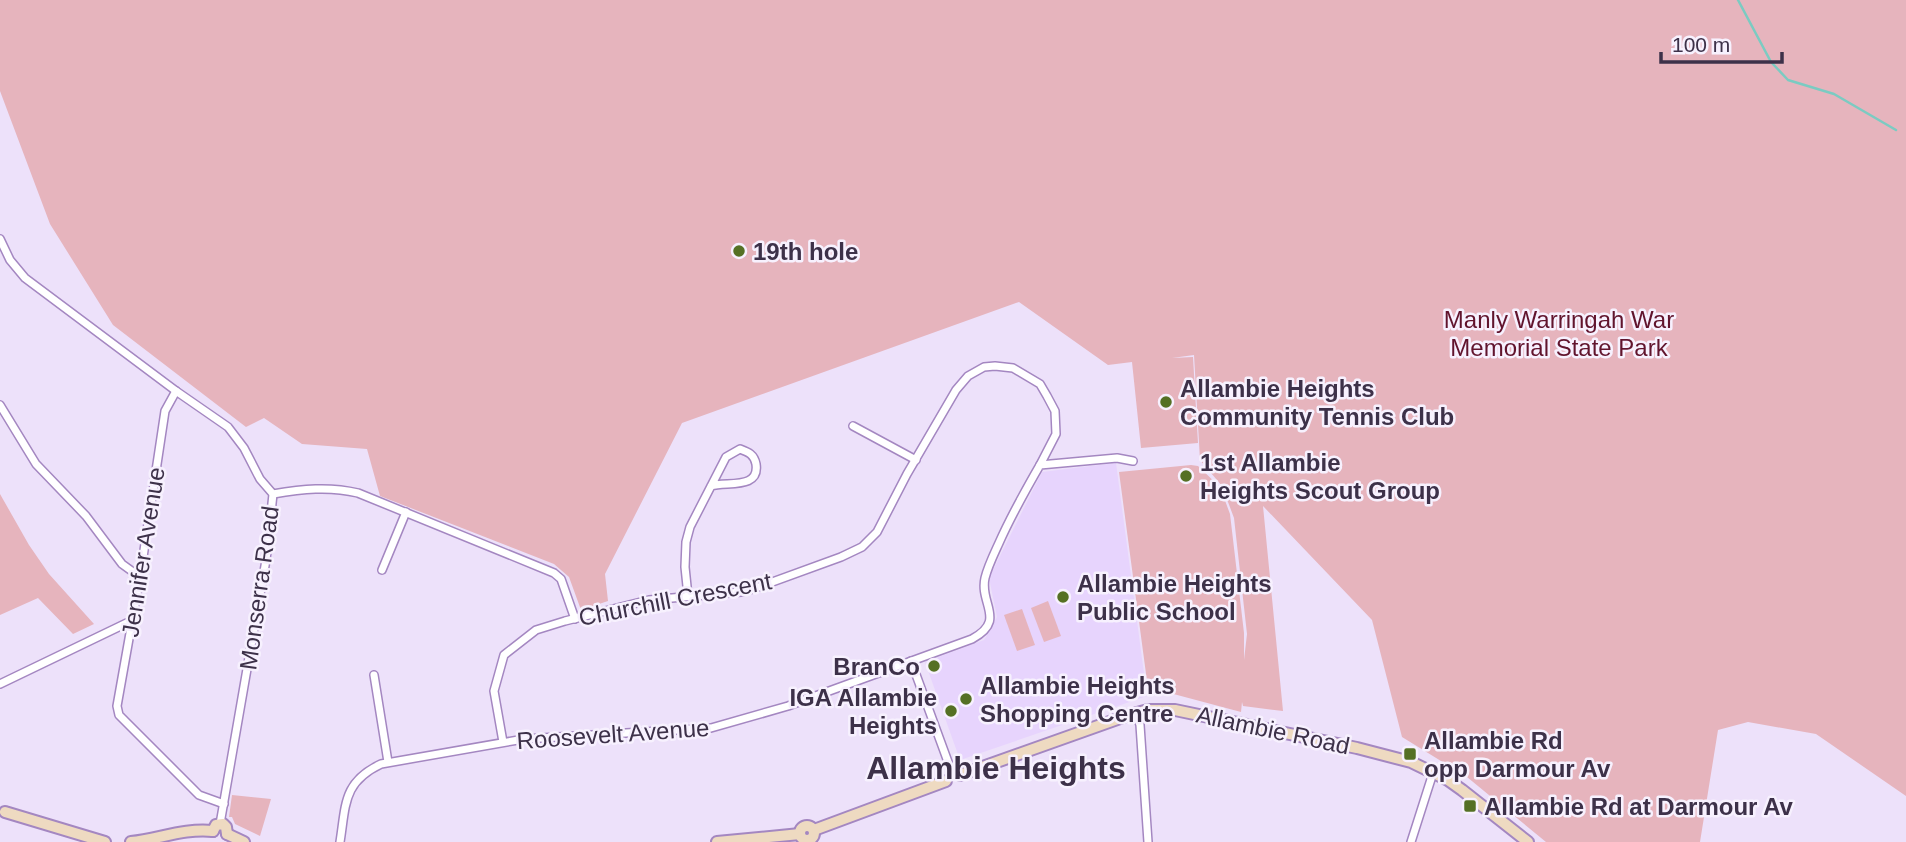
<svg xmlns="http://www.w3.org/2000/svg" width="1906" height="842" viewBox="0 0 1906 842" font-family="Helvetica,sans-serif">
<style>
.built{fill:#e7d4fd}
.green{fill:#e6b4bd}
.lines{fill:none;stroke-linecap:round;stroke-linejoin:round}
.stream{stroke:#7bcbc2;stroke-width:2.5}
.street-casing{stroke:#a487c1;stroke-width:10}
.secondary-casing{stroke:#a487c1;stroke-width:14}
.street{stroke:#fff;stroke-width:7}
.secondary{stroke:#eedac1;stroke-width:10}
.poi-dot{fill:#557024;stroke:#f7f1fe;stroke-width:2.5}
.labels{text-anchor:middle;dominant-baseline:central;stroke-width:5;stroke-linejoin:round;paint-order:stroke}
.poi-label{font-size:24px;font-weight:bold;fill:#3d3149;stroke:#f7f1fe;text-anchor:start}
.park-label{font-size:24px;fill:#61142d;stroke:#f7f1fe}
.street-label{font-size:24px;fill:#3d3149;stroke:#f7f1fe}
.district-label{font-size:32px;font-weight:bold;fill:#3d3149;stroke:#f7f1fe}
</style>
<rect width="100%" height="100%" fill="#ede1fa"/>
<polygon class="built" points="1116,463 1147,696 960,760 925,662 984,640 997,617 989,578 1042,472"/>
<g class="green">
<polygon points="0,0 1906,0 1906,796 1816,734 1748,722 1718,730 1700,842 1546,842 1467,777 1402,737 1372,620 1263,506 1283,711 1243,706 1242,702 1241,712 1166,692 1149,696 1119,472 1191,465 1198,466 1220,487 1230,514 1244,633 1244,660 1247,634 1234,518 1222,486 1200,460 1194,355 1172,358 1193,357 1198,443 1141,448 1132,362 1108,365 1019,302 682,423 605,574 608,601 581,610 569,577 554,564 380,496 367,449 302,444 264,418 246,427 113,325 50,224 0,91"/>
<polygon points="0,494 29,545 49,574 94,624 73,634 38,598 0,615"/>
<polygon points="1048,601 1061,636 1044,642 1031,608"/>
<polygon points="1022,609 1035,645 1017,651 1004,615"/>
<polygon points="232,795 271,799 260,836 235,824 232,817 229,817"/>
</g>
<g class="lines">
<polyline class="stream" points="1738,0 1771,62 1788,80 1834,94 1896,130"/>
<g class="street-casing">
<g id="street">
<polyline points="0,239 10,260 25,278 176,391 228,427 244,448 260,479 273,494 266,560 220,824"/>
<polyline points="176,391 165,411 140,577 117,706 119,715 199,795 224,804"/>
<polyline points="0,405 36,464 86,516 122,564 140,577"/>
<polyline points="853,426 916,460"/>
<path d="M273 494C302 489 329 486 358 493L554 573 561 579 575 619"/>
<polyline points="382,570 406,512"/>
<path d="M688 596 685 567 686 542 690 527 726 457 740 449C748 452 754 454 756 464 760 490 726 481 711 486"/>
<polyline points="911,661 951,770"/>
<polyline points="374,675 388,762"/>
<polyline points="0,684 133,620"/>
<polyline points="1136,713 1140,725 1148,842"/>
<polyline points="503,742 494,691 504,655 536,630 565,621 649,600 741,592 753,589 841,557 862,547 877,532 907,474 956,390 968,376 984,367 995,366 1013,368 1040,384 1047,396 1055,411 1056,434 1040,465"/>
<polyline points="810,840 811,842"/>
<path d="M340 842C346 804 343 782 381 764L524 739 711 728 788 706 972 639C1007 620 979 604 985 578 988 566 994 554 999 543 1011 516 1025 491 1040 465L1117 458 1133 461"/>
<polyline points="1411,842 1433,773"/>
</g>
</g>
<g class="secondary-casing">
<g id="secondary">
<polyline points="960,775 1126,716 1148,710 1175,710 1357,748 1411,762 1448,780 1462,790 1528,842"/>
<polyline points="5,812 105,842"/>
<circle cx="807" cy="833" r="7"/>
<polyline points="814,830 946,781"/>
<polyline points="213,831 216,825 223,824 226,827 227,834"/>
<polyline points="227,834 244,842"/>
<path d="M131 842C159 839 184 828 213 831"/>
<polyline points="717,842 800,834"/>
</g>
</g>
<use href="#street" class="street"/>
<use href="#secondary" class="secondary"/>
</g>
<g class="poi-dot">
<circle cx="739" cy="251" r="7"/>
<circle cx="1166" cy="402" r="7"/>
<circle cx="1186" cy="476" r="7"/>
<circle cx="1063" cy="597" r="7"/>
<circle cx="934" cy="666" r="7"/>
<circle cx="966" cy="699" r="7"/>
<circle cx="951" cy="711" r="7"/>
<rect x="1403" y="747" width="14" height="14" rx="3.5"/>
<rect x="1463" y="799" width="14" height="14" rx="3.5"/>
</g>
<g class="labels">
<g class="poi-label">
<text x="753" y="251">19th hole</text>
<text x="1180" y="388">Allambie Heights<tspan x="1180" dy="28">Community Tennis Club</tspan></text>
<text x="1200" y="462">1st Allambie<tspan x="1200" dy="28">Heights Scout Group</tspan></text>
<text x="1077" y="583">Allambie Heights<tspan x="1077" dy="28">Public School</tspan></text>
<text x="920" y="666" text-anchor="end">BranCo</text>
<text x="980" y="685">Allambie Heights<tspan x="980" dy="28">Shopping Centre</tspan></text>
<text x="937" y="697" text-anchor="end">IGA Allambie<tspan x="937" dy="28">Heights</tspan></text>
<text x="1424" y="740">Allambie Rd<tspan x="1424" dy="28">opp Darmour Av</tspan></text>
<text x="1484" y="806">Allambie Rd at Darmour Av</text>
</g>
<g class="park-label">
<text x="1559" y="319">Manly Warringah War<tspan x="1559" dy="28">Memorial State Park</tspan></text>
</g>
<g class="street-label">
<text transform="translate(143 552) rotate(-81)">Jennifer Avenue</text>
<text transform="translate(259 588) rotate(-82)">Monserra Road</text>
<text transform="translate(675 599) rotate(-11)">Churchill Crescent</text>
<text transform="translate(1273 730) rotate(12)">Allambie Road</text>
<text transform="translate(613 734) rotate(-4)">Roosevelt Avenue</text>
</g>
<g class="district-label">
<text x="996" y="768">Allambie Heights</text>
</g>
</g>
<path d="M1661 52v10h121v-10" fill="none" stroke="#3d3149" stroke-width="3.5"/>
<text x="1672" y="52" font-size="21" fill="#3d3149" stroke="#f7f1fe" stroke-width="5" paint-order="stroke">100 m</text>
</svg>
